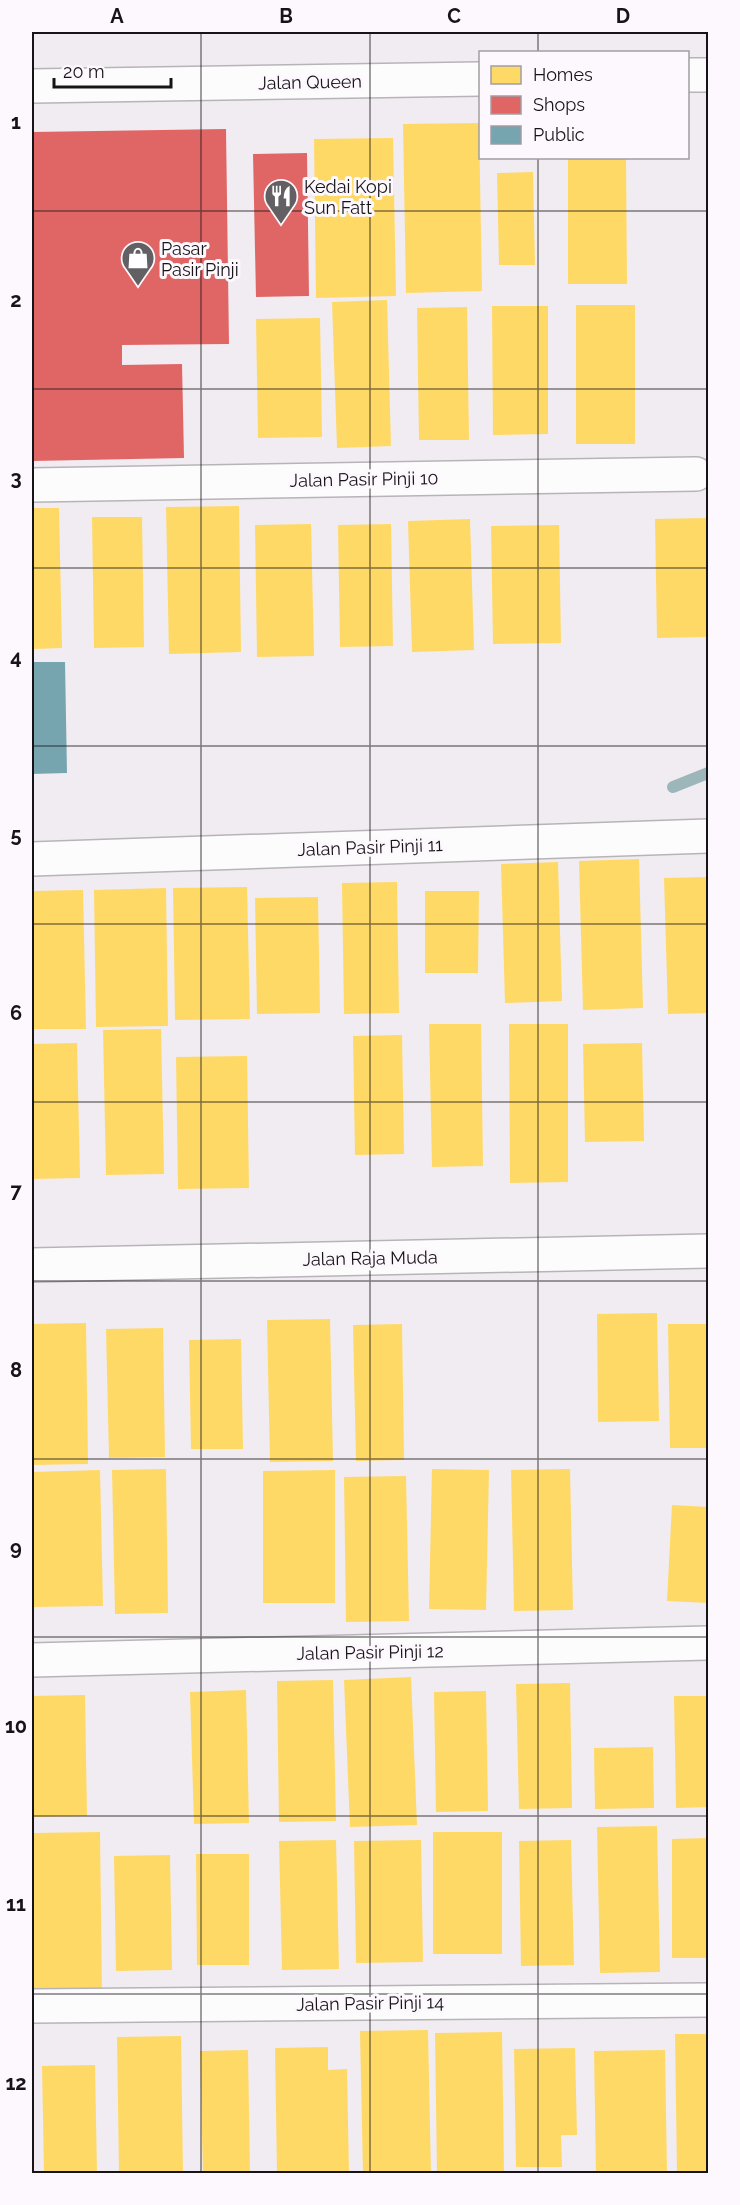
<svg xmlns="http://www.w3.org/2000/svg" width="740" height="2205" viewBox="0 0 740 2205" font-family="Raleway,sans-serif">
<style>
.homes{fill:#ffd966}
.shops{fill:#e06666}
.public{fill:#76a5af}
.lines{fill:none;stroke-linecap:round;stroke-linejoin:round}
.stream{stroke:#9db6ba;stroke-width:12}
.minor-casing{stroke:#b7b4b8;stroke-width:36}
.secondary-casing{stroke:#b7b4b8;stroke-width:36}
.minor{stroke:#fdfcfd;stroke-width:33}
.secondary{stroke:#fdfcfd;stroke-width:33}
.grid{fill:none;stroke:#171417;stroke-width:1.5;stroke-opacity:0.55}
.labels{text-anchor:middle;dominant-baseline:central;stroke-width:6;stroke-linejoin:round;paint-order:stroke}
.street-label{font-size:18px;fill:#171417;stroke:#fdf8fe}
.poi-label{font-size:18px;fill:#171417;stroke:#fdf8fe;text-anchor:start}
.neatline{fill:none;stroke:#171417;stroke-width:2}
.grid-label{font-size:20px;text-anchor:middle;font-weight:bold;fill:#171417}
</style>
<rect width="100%" height="100%" fill="#f1ecf1"/>
<g class="homes">
<polygon points="479,123 482,291 406,293 403,124"/>
<polygon points="393,138 396,296 316,298 314,139"/>
<polygon points="568,158 626,158 627,284 568,284"/>
<polygon points="533,172 535,265 499,265 497,173"/>
<polygon points="387,300 391,446 337,448 332,302"/>
<rect x="576" y="305" width="59" height="139"/>
<polygon points="492,306 548,306 548,434 493,435"/>
<polygon points="467,307 469,440 419,440 417,308"/>
<polygon points="320,318 322,437 258,438 256,319"/>
<polygon points="239,506 241,652 169,654 166,507"/>
<polygon points="32,508 59,508 62,648 32,649"/>
<polygon points="92,517 142,517 144,647 94,648"/>
<polygon points="708,518 708,637 657,638 655,519"/>
<polygon points="470,519 474,650 412,652 408,521"/>
<polygon points="311,524 314,656 257,657 255,525"/>
<polygon points="391,524 393,646 340,647 338,525"/>
<polygon points="559,525 561,643 493,644 491,526"/>
<polygon points="639,859 643,1008 583,1010 579,861"/>
<polygon points="558,862 562,1001 505,1003 501,864"/>
<polygon points="708,877 708,1013 668,1014 664,878"/>
<polygon points="397,882 399,1013 344,1014 342,883"/>
<polygon points="247,887 250,1019 175,1020 173,888"/>
<polygon points="166,888 168,1026 96,1027 94,890"/>
<polygon points="83,890 86,1029 32,1029 32,891"/>
<polygon points="425,891 479,891 478,973 425,973"/>
<polygon points="318,897 320,1013 257,1014 255,898"/>
<polygon points="429,1024 481,1024 483,1166 432,1167"/>
<polygon points="509,1024 568,1024 568,1182 510,1183"/>
<polygon points="161,1029 164,1174 106,1175 103,1030"/>
<polygon points="402,1035 404,1154 355,1155 353,1036"/>
<polygon points="77,1043 80,1178 32,1179 32,1044"/>
<polygon points="642,1043 644,1141 585,1142 583,1044"/>
<polygon points="247,1056 249,1188 178,1189 176,1057"/>
<polygon points="657,1313 659,1421 598,1422 597,1314"/>
<polygon points="330,1319 333,1461 270,1462 267,1320"/>
<polygon points="86,1323 88,1464 32,1465 32,1324"/>
<polygon points="402,1324 404,1460 356,1461 353,1325"/>
<polygon points="668,1324 708,1324 708,1448 670,1448"/>
<polygon points="163,1328 165,1457 109,1458 106,1329"/>
<polygon points="241,1339 243,1449 191,1449 189,1340"/>
<polygon points="166,1469 168,1613 115,1614 112,1470"/>
<polygon points="432,1469 489,1470 486,1610 429,1609"/>
<polygon points="570,1469 573,1610 514,1611 511,1470"/>
<polygon points="100,1470 103,1606 32,1607 32,1472"/>
<polygon points="335,1470 335,1603 263,1603 263,1471"/>
<polygon points="406,1476 409,1621 346,1622 344,1477"/>
<polygon points="672,1505 708,1507 708,1603 667,1601"/>
<polygon points="411,1677 417,1825 350,1827 344,1680"/>
<polygon points="333,1680 336,1821 279,1822 277,1681"/>
<polygon points="570,1683 572,1808 519,1809 516,1684"/>
<polygon points="246,1690 249,1823 194,1824 190,1692"/>
<polygon points="486,1691 488,1811 436,1812 434,1692"/>
<polygon points="85,1695 87,1816 32,1817 32,1696"/>
<polygon points="674,1696 708,1696 708,1807 676,1808"/>
<polygon points="653,1747 654,1808 595,1809 594,1748"/>
<polygon points="657,1826 660,1972 600,1973 597,1827"/>
<polygon points="100,1832 102,1994 32,1995 32,1833"/>
<rect x="433" y="1832" width="69" height="122"/>
<polygon points="708,1838 708,1958 672,1958 672,1839"/>
<polygon points="336,1840 339,1969 282,1970 279,1841"/>
<polygon points="421,1840 423,1962 356,1963 354,1841"/>
<polygon points="571,1840 574,1965 521,1966 519,1841"/>
<polygon points="196,1854 249,1854 249,1965 197,1965"/>
<polygon points="170,1855 172,1970 116,1971 114,1856"/>
<polygon points="428,2030 431,2174 363,2174 360,2031"/>
<polygon points="502,2032 504,2174 437,2174 435,2033"/>
<polygon points="675,2034 708,2034 708,2174 677,2174"/>
<polygon points="181,2036 183,2174 119,2174 117,2037"/>
<polygon points="328,2047 328,2070 347,2069 349,2174 277,2174 275,2048"/>
<polygon points="575,2048 577,2135 561,2135 562,2167 516,2167 514,2049"/>
<polygon points="248,2050 250,2174 203,2174 200,2051"/>
<polygon points="665,2050 667,2174 596,2174 594,2051"/>
<polygon points="95,2065 97,2174 44,2174 42,2066"/>
</g>
<g class="shops">
<polygon points="226,129 229,344 122,345 122,365 182,364 184,458 32,461 32,132"/>
<polygon points="307,153 309,296 256,297 253,154"/>
</g>
<polygon class="public" points="32,662 65,662 67,773 32,774"/>
<g class="lines">
<polyline class="stream" points="673,787 708,773"/>
<g class="minor-casing">
<g id="minor">
<polyline points="32,485 696,474"/>
<polyline points="32,859 708,836"/>
<polyline points="32,1265 708,1251"/>
<polyline points="32,1660 708,1643"/>
<polyline points="32,2006 708,2000"/>
</g>
</g>
<g class="secondary-casing">
<g id="secondary">
<polyline points="688,75 708,75"/>
<polyline points="32,86 480,79"/>
</g>
</g>
<use href="#minor" class="minor"/>
<use href="#secondary" class="secondary"/>
</g>
<path class="grid" d="M201 32V2174M370 32V2174M538 32V52M538 158V2174M32 211H708M32 389H708M32 568H708M32 746H708M32 924H708M32 1102H708M32 1281H708M32 1459H708M32 1637H708M32 1816H708M32 1994H708"/>
<defs>
<g id="restaurant-pin" transform="scale(1.725)"><path d="M0 17L-7.5 6A9.5 9.5 0 1 1 7.5 6Z" fill="#636063" stroke="#fdf8fe"/><path d="M-5-6h1v4h1v-4h1v4h1v-4h1v5L-1.5 .5V6h-2V.5L-5-1ZM5-6V6H3V1.5H1.5Q1.5-4 5-6Z" fill="#fff"/></g>
<g id="shop-pin" transform="scale(1.725)"><path d="M0 17L-7.5 6A9.5 9.5 0 1 1 7.5 6Z" fill="#636063" stroke="#fdf8fe"/><path d="M-5-2.5h2.3a2.7 3.5 0 0 1 5.4 0H5L5.5 6h-11ZM-1.5-2.5h3a1.5 2.3 0 0 0-3 0Z" fill="#fff"/></g>
</defs>
<g fill-rule="evenodd">
<use href="#restaurant-pin" x="281" y="196"/>
<use href="#shop-pin" x="138" y="258"/>
</g>
<g class="labels">
<g class="street-label">
<text transform="translate(310 82) rotate(-1)">Jalan Queen</text>
<text transform="translate(364 479) rotate(-1)">Jalan Pasir Pinji 10</text>
<text transform="translate(370 847) rotate(-2)">Jalan Pasir Pinji 11</text>
<text transform="translate(370 1258) rotate(-1)">Jalan Raja Muda</text>
<text transform="translate(370 1652) rotate(-1)">Jalan Pasir Pinji 12</text>
<text transform="translate(370 2003) rotate(-1)">Jalan Pasir Pinji 14</text>
</g>
<g class="poi-label">
<text x="304" y="186">Kedai Kopi<tspan x="304" dy="21">Sun Fatt</tspan></text>
<text x="161" y="248">Pasar<tspan x="161" dy="21">Pasir Pinji</tspan></text>
</g>
</g>
<rect width="740" height="2205" fill="none" stroke="#fdf8fe" stroke-width="66"/>
<rect x="479" y="51" width="210" height="108" fill="#fdf8fe" stroke="#a19da2" stroke-width="1.5"/>
<rect x="491" y="66" width="30" height="18" fill="#ffd966" stroke="#a19da2" stroke-width="1.5"/>
<text x="533" y="81" font-size="18" fill="#171417">Homes</text>
<rect x="491" y="96" width="30" height="18" fill="#e06666" stroke="#a19da2" stroke-width="1.5"/>
<text x="533" y="111" font-size="18" fill="#171417">Shops</text>
<rect x="491" y="126" width="30" height="18" fill="#76a5af" stroke="#a19da2" stroke-width="1.5"/>
<text x="533" y="141" font-size="18" fill="#171417">Public</text>
<path d="M54 78v9h117v-9" fill="none" stroke="#171417" stroke-width="3"/>
<text x="63" y="78" font-size="18" fill="#171417" stroke="#fdf8fe" stroke-width="4.5" paint-order="stroke">20 m</text>
<rect x="33" y="33" width="674" height="2139" class="neatline"/>
<g class="grid-label">
<text x="117" y="23">A</text>
<text x="286" y="23">B</text>
<text x="454" y="23">C</text>
<text x="623" y="23">D</text>
<text x="16" y="129">1</text>
<text x="16" y="307">2</text>
<text x="16" y="485">3</text>
<text x="16" y="664">4</text>
<text x="16" y="842">5</text>
<text x="16" y="1020">6</text>
<text x="16" y="1198">7</text>
<text x="16" y="1377">8</text>
<text x="16" y="1555">9</text>
<text x="16" y="1733">10</text>
<text x="16" y="1911">11</text>
<text x="16" y="2090">12</text>
</g>
</svg>
